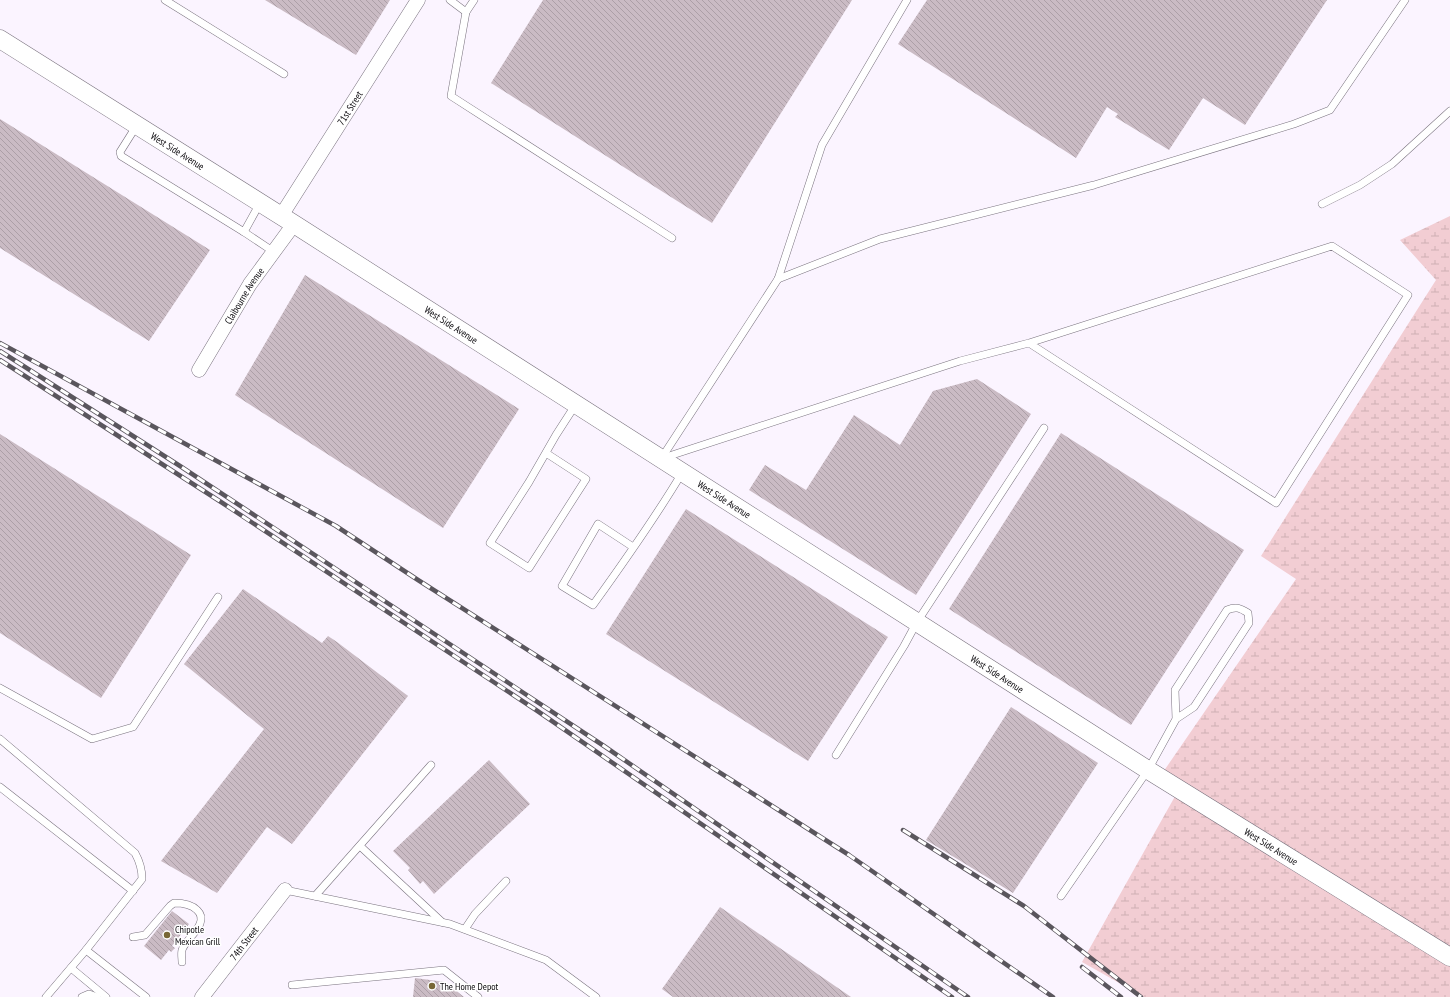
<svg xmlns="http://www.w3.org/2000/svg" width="1450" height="997" viewBox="0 0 1450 997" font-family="'PT Sans Narrow',sans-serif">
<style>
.wetland{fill:url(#wetland-marsh)}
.building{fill:url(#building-back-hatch)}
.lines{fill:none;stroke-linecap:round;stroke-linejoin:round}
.service-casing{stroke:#7a737f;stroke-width:8}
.minor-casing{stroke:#7a737f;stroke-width:15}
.tertiary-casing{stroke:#7a737f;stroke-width:19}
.service{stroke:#fff;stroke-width:7}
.minor{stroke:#fff;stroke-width:14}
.tertiary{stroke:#fff;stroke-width:18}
.rail-casing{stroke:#5a565d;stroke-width:4.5}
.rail{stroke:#fff;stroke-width:3;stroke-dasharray:9;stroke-linecap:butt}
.poi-dot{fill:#786735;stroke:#fff;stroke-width:1.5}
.labels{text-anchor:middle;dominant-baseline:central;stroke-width:3;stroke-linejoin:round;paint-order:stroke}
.street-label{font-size:10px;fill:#0d0b0f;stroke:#fff}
.poi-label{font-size:10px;fill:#0d0b0f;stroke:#fff;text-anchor:start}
</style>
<defs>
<pattern id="wetland-marsh" width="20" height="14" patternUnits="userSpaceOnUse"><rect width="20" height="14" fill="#f2cdd3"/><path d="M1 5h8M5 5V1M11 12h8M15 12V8" fill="none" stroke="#ceafb4"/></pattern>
<pattern id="building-back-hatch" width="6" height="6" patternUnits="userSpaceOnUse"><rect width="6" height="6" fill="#cabbc4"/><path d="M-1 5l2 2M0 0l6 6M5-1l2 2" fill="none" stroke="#ac9fa7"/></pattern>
</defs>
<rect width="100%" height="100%" fill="#fbf4ff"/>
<polygon class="wetland" points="1450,216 1450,997 1144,997 1082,962 1178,791 1159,778 1296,579 1261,556 1436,280 1400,240"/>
<g class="building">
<polygon points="265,0 390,0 356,55"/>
<polygon points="543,0 852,0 712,223 491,83"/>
<polygon points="927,0 1327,0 1245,125 1203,98 1169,150 1115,117 1118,114 1107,107 1076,158 898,44"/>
<polygon points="0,119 210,250 149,341 0,248"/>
<polygon points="305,275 519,409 443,528 235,395"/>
<polygon points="977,379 1031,414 916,595 749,490 765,465 806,490 854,415 900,445 933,391"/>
<polygon points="1061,433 1244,550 1131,725 949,609"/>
<polygon points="0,434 191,555 101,698 0,633"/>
<polygon points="686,509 888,637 808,761 606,634"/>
<polygon points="243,589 322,643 328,636 337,642 408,696 292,844 267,827 217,893 161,861 264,729 184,664"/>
<polygon points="1011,707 1098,763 1013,893 926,840"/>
<polygon points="489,760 530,804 434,894 423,881 420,884 408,870 410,868 393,851"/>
<polygon points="720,907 851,997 673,997 662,989"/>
<polygon points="172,911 189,924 172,946 175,948 171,952 169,950 161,960 144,946"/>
<polygon points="415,978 445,982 464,997 413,997"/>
</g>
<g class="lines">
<g class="service-casing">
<g id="service">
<polyline points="165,0 284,74"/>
<polyline points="450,0 466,12"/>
<polyline points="474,0 466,12 451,96 672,238"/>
<polyline points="137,125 120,152 121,156 244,232 260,203"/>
<polyline points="1322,204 1360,185 1392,164 1450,111"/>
<polyline points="244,232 274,252"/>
<polyline points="778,279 880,239 1094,185 1294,124 1330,110 1405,0"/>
<polyline points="546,453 586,479 529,568 490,543 529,482 556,435 576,404"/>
<polyline points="663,458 960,361 1029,343 1276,503 1408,295 1332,246 1029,343"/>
<polyline points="661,459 778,279 822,145 907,0"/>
<path d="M633 547 598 524 562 586 593 605C624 562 655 518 682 473"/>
<polyline points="0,688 92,739 133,727 218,597"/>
<path d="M0 739 135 853C140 862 142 869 142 879L86 950 46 997"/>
<polyline points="836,755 904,646 917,622 1044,428"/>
<polyline points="0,787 133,891"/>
<polyline points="360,846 442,922"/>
<polyline points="285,890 450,924 546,960 596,997"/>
<polyline points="315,896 431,765"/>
<path d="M1061 896 1148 770 1176 719 1194 707 1249 623 1248 613C1240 608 1236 606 1227 610L1175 690 1176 719"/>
<polyline points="465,929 475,914 506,881"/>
<path d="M133 937 145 935 170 906 174 903C182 903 191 904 197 910 211 923 185 939 182 950 181 953 182 959 182 962"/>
<polyline points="86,950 146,997"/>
<polyline points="71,968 106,997"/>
<polyline points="292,985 444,970 478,997"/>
<polyline points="82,997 89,994 97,997"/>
</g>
</g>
<g class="minor-casing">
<g id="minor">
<path id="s1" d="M281 216 418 0"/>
<path id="s2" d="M199 370 250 284 294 224"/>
<path id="s3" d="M202 997 285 890"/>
</g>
</g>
<g class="tertiary-casing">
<g id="tertiary">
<path id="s4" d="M0 39 294 224 1148 770 1450 957"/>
</g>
</g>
<use href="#service" class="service"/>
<use href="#minor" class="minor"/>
<use href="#tertiary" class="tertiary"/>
<g class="rail-casing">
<g id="rail">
<polyline points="0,343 336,526 418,580 849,855 1053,997"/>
<polyline points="0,351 180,466 604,746 968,997"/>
<polyline points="0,360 221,502 536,710 952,997"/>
<polyline points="903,830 1024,906 1141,997"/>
<polyline points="1082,967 1121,997"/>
</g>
</g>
<use href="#rail" class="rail"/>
</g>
<g class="poi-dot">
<circle cx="167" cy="935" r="4"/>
<circle cx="432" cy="986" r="4"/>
</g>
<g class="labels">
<g class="street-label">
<text stroke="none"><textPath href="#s1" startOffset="128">71st Street</textPath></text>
<text stroke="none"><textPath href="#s4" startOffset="210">West Side Avenue</textPath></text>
<text stroke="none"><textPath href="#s2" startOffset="87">Claibourne Avenue</textPath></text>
<text stroke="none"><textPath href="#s4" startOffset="534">West Side Avenue</textPath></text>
<text stroke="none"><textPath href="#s4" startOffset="858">West Side Avenue</textPath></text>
<text stroke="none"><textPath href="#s4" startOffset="1182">West Side Avenue</textPath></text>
<text stroke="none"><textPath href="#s4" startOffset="1506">West Side Avenue</textPath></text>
<text stroke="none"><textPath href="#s3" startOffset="68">74th Street</textPath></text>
</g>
<g class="poi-label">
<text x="175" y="929">Chipotle<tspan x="175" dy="12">Mexican Grill</tspan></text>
<text x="440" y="986">The Home Depot</text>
</g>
</g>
</svg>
